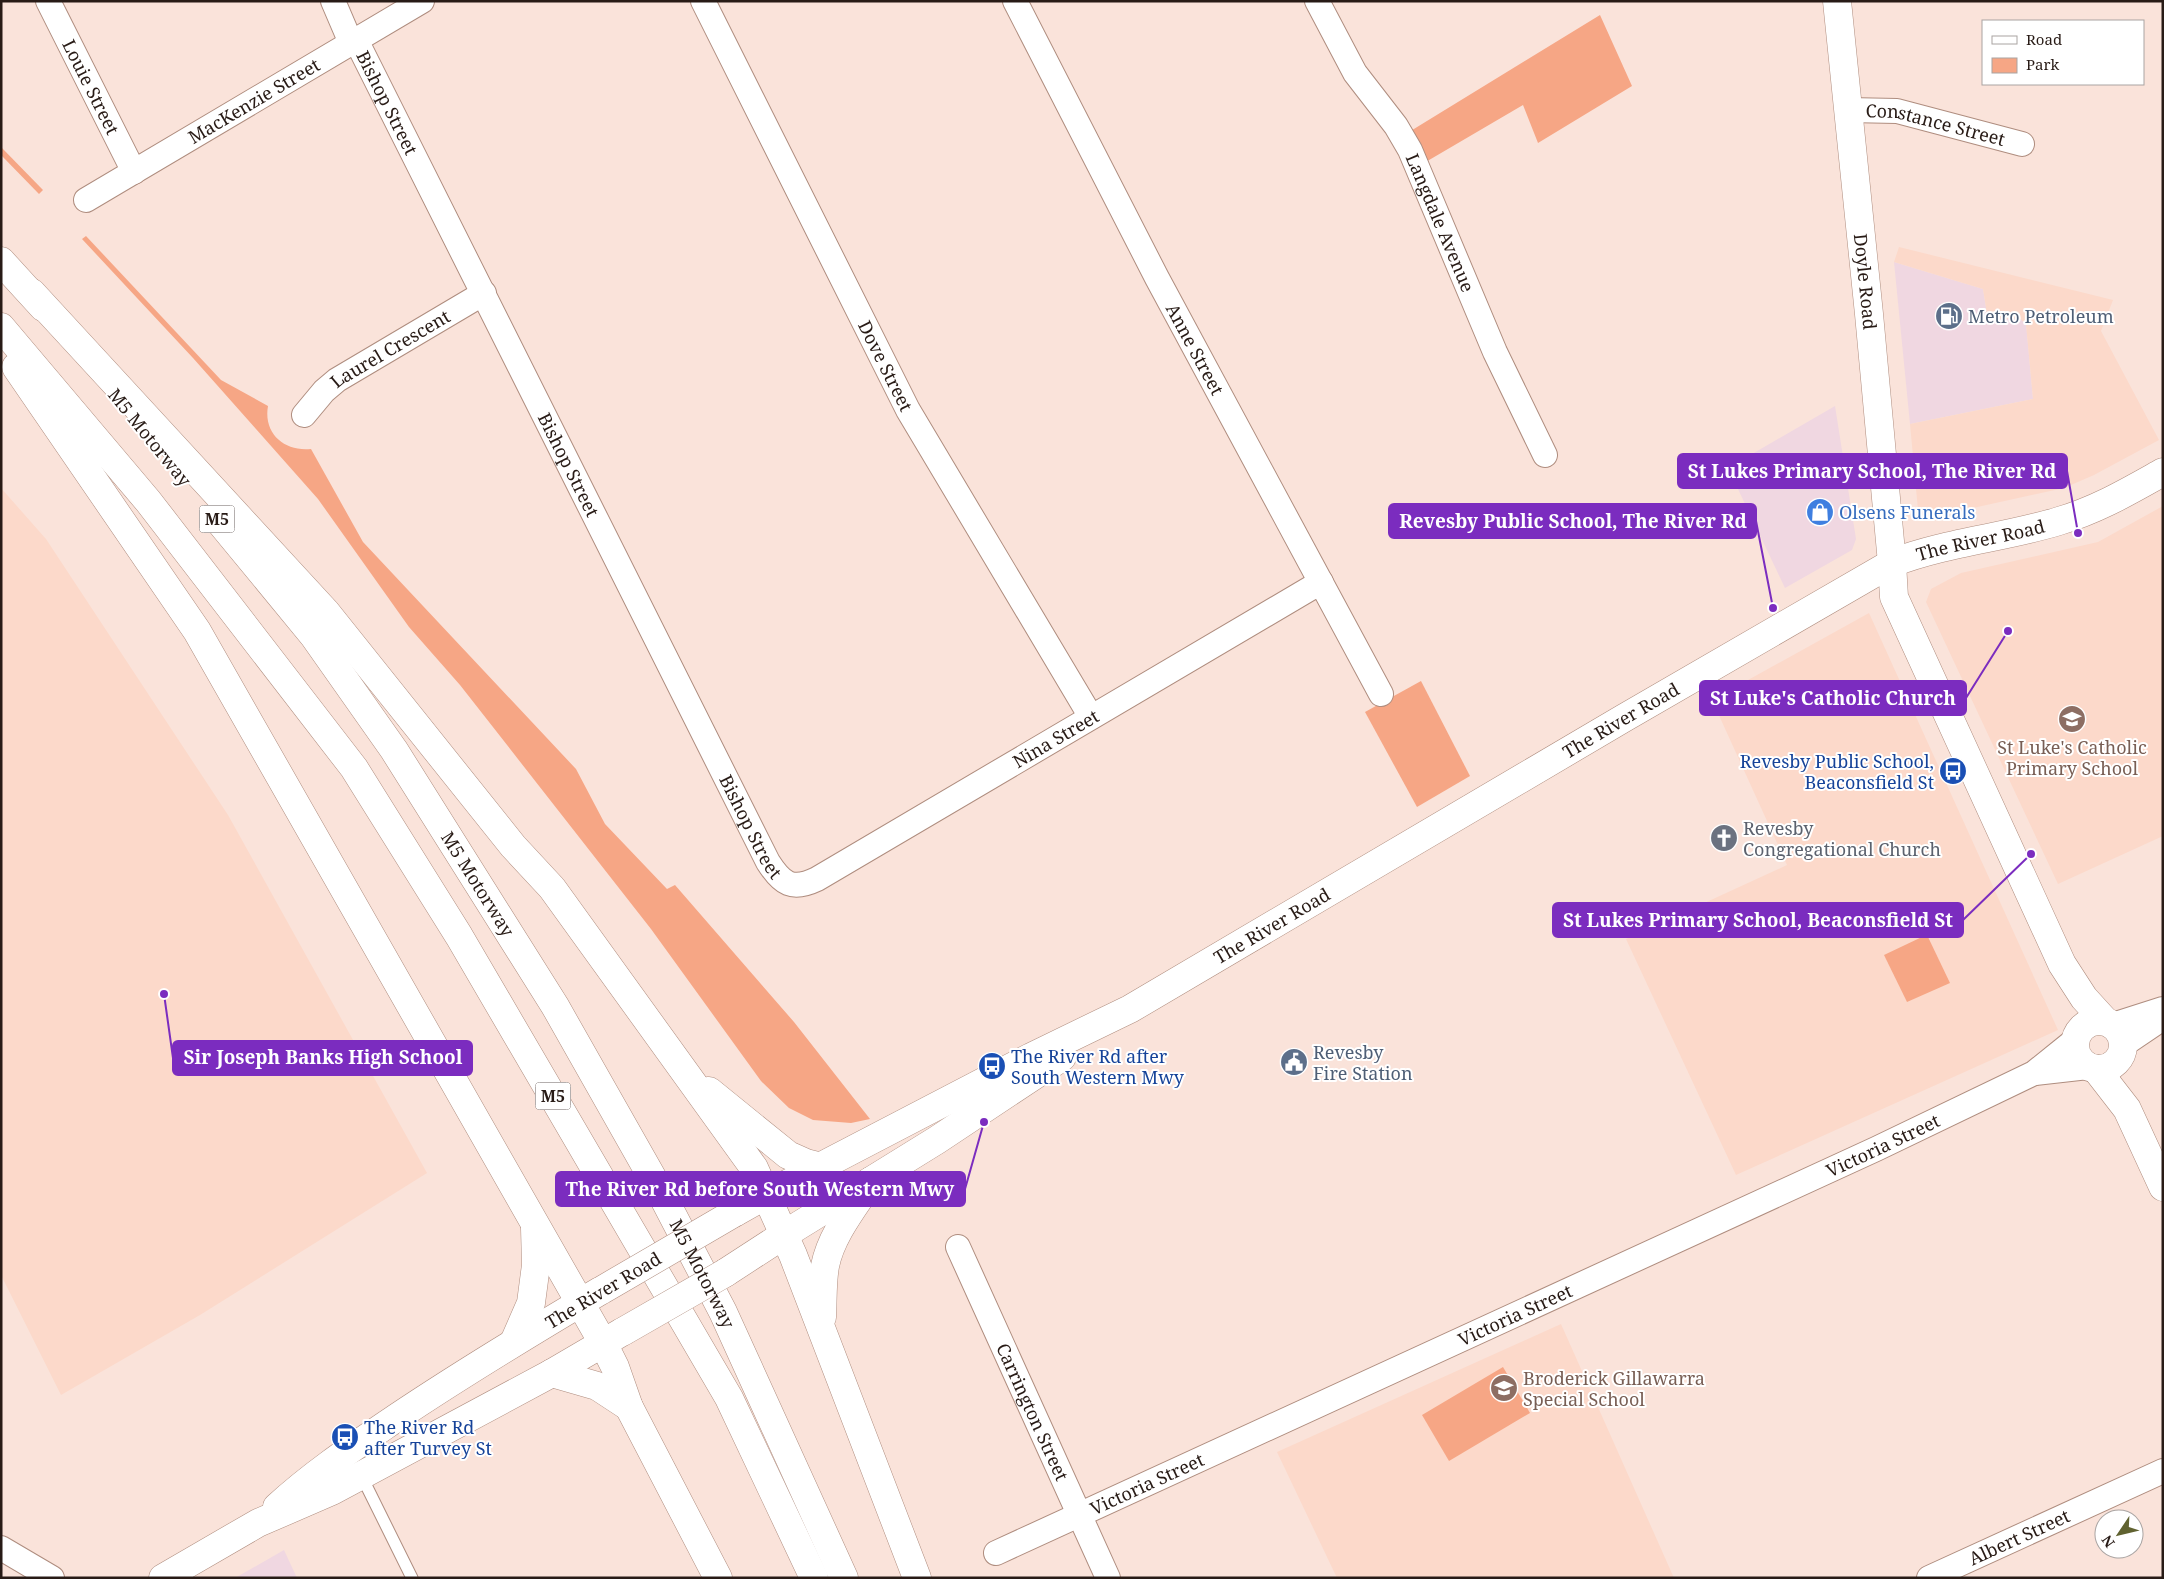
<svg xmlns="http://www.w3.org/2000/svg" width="2164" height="1579" viewBox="0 0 2164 1579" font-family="'Noto Serif',serif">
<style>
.commercial{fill:#f0d7e1}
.built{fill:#fcd9ca}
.green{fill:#f6a685}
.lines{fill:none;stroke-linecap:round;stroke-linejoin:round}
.service-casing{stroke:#af8d7f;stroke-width:13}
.minor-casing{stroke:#af8d7f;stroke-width:26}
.tertiary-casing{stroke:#af8d7f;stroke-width:29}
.secondary-casing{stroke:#af8d7f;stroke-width:29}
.primary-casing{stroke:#af8d7f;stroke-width:29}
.motorway-casing{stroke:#af8d7f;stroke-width:29}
.service{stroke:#fff;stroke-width:11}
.minor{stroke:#fff;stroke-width:24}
.tertiary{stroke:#fff;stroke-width:28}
.secondary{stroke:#fff;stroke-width:28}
.primary{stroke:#fff;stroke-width:28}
.motorway{stroke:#fff;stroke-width:28}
.primary-bridge-casing{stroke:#af8d7f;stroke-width:29;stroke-linecap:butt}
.primary-bridge{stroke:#fff;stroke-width:28}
.labels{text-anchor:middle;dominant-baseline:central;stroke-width:4;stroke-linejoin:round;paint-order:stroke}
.shield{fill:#fff;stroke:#685f5c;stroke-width:1}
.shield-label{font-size:16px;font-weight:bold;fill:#281b16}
.street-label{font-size:18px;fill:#281b16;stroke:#fff}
.service-label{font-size:18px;fill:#4e5e75;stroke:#fff;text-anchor:start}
.shop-label{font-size:18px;fill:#366cbe;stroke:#fff;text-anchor:start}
.education-label{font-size:18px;fill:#785e54;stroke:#fff}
.transit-label{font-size:18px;fill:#164399;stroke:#fff;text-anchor:start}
.worship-label{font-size:18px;fill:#5b616d;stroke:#fff;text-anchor:start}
.leader{fill:none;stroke:#7b2cbf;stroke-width:2}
.callout-dot{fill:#7b2cbf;stroke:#fff;stroke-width:2}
.callout{fill:#7b2cbf;stroke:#7b2cbf;stroke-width:2}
.callout-label{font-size:19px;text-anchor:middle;font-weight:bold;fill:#fff}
</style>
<rect width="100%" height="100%" fill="#fae3da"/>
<g class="commercial">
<polygon points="1894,262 1983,289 1988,320 2019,318 2026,323 2033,399 1910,424"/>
<polygon points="1835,406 1856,539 1852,550 1785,588 1728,468"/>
<polygon points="284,1550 297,1578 235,1578"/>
</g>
<g class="built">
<polygon points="1899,247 2113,300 2101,331 2159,440 2094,475 2064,488 1932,517 1924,516 1918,510 1910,424 2033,399 2026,324 2019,318 1988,320 1983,289 1894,262"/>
<polygon points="1,488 46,539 228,815 427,1173 200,1315 61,1395 1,1275"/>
<polygon points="2163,506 2163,836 2058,884 1926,602 1931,589 1961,573 2098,542"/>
<polygon points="1869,613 2058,1030 1736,1175 1626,939 1787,865 1712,700"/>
<polygon points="1561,1324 1674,1578 1337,1578 1277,1452"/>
</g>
<g class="green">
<polygon points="1600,15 1632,86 1538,143 1523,105 1424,163 1409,132"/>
<polygon points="1,147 43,190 39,194 1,155"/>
<path d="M86 236 221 380 268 406C263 434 285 452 311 449L363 542 576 769 605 824 667 889 675 885 794 1022 870 1119 851 1123 813 1120 789 1108 761 1081 651 929 460 685 409 627 318 499 193 358 82 239Z"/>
<polygon points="1421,681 1470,776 1417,807 1365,712"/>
<polygon points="1924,936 1928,937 1950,983 1907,1002 1884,955"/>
<polygon points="1503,1367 1530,1413 1449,1461 1422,1415"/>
</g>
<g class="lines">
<g class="service-casing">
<polyline id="service" points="361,1475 412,1578"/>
</g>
<g class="minor-casing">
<g id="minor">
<path id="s1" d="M48 1 134 172"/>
<polyline points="333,1 351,43"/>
<path id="s2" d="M703 1 908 410 1091 717"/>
<path id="s3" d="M1015 1 1157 278 1381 694"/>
<path id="s4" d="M1317 1 1355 73 1396 126 1410 150 1495 352 1545 455"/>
<path id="s5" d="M356 40 768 862C782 884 792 891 817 879L1321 582"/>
<path id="s6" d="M1848 110 1897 111 2022 144"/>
<path id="s7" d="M86 200 422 1"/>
<path id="s8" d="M304 415 324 391 337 380 484 293"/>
<polyline points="2113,1025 2163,1009"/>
<polyline points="2123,1045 2163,1018"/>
<polyline points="2035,1073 2088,1067"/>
<path id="s9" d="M958 1247 1108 1578"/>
<polyline points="1,1548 52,1578"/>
<path id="s10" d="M996 1553 1876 1149 2034 1073 2075 1040"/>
<path id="s11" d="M1929 1578 2163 1471"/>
</g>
</g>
<g class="tertiary-casing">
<g id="tertiary">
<path id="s12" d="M1837 1 1869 314 1892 563"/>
</g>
</g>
<g class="secondary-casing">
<g id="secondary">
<polyline points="1892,563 1894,597 2062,964 2084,998 2105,1021"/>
<circle cx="2099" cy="1045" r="24"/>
<polyline points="2096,1069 2127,1109 2163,1187"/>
<path id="s13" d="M768 1194 1031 1057 1130 1009 1624 718 1892 563C1946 542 2004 538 2059 521 2097 510 2129 491 2163 472"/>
<polyline points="785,1234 937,1140 1062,1057"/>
</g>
</g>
<g class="primary-casing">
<g id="primary">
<polyline points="734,1213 768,1194"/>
<polyline points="725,1273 785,1234"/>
<path d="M277 1507C314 1473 355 1446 396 1418 463 1373 531 1332 600 1291"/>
<polyline points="163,1578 258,1523 332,1491 552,1373 622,1332"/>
</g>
</g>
<g class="motorway-casing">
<g id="motorway">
<polyline points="1,261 43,307"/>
<polyline points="32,293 326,612 513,846 552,888 754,1168 793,1255 917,1578"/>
<polyline points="1,327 148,501 354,768 459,936 729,1398 814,1578"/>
<polyline points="16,367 197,631 603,1343 615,1367 629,1407 718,1578"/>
<path id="s14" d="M220 522 313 635 394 750 555 1006 661 1193 723 1312 844 1578"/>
<polyline points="709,1091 788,1155 806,1163 822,1167"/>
<path d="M822 1317C823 1300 822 1283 825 1266 831 1235 854 1207 871 1181"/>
<polyline points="514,1342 531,1303 536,1265 535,1228"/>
<polyline points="552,1373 597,1386 629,1407"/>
</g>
</g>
<use href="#service" class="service"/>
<use href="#minor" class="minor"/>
<use href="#tertiary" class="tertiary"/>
<use href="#secondary" class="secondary"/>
<use href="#primary" class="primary"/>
<use href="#motorway" class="motorway"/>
<g class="primary-bridge-casing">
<g id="primary-bridge">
<polyline points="602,1290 734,1213"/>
<polyline points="624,1331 725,1273"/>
</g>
</g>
<use href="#primary-bridge" class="primary-bridge"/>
</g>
<defs>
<g id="fuel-disc" transform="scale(1.4375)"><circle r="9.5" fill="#5c6f8a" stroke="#fff"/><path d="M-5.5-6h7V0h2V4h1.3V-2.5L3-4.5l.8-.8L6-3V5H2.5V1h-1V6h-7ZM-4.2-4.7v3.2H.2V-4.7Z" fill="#fff"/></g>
<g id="shop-disc" transform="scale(1.4375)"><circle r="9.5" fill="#3f7fe0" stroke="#fff"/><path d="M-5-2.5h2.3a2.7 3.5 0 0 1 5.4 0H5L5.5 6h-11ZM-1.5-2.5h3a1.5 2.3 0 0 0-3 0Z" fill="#fff"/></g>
<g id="school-disc" transform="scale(1.4375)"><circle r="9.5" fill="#8d6e63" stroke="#fff"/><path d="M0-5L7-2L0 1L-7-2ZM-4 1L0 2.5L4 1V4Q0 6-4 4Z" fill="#fff"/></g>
<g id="bus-disc" transform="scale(1.4375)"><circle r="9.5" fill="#1a4fb4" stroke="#fff"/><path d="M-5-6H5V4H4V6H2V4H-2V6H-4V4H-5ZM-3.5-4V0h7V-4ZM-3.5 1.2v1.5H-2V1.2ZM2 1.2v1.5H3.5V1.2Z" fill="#fff"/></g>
<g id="church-disc" transform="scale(1.4375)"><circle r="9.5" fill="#6b7280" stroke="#fff"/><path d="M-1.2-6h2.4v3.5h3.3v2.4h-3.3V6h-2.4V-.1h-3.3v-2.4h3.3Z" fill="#fff"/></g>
<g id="civic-disc" transform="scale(1.4375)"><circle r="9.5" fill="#5c6f8a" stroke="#fff"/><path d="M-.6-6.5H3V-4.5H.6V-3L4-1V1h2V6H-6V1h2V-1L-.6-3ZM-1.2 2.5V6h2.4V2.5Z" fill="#fff"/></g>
</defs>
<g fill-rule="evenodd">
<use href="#fuel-disc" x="1949" y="316"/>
<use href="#shop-disc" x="1820" y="512"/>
<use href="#school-disc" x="2072" y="719"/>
<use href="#bus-disc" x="1953" y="771"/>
<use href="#church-disc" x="1724" y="838"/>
<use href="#civic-disc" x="1294" y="1062"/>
<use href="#bus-disc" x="992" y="1066"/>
<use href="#school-disc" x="1504" y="1388"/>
<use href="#bus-disc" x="345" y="1437"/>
</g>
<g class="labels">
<g class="shield">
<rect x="199.5" y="505.5" width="35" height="27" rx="4"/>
<rect x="535.5" y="1082.5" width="35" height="27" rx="4"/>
</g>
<g class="shield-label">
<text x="217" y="519">M5</text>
<text x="553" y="1096">M5</text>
</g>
<g class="street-label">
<text stroke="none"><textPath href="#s1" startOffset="96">Louie Street</textPath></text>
<text stroke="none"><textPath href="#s7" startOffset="195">MacKenzie Street</textPath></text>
<text stroke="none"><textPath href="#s5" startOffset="70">Bishop Street</textPath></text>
<text stroke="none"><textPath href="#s6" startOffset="89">Constance Street</textPath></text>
<text stroke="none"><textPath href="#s4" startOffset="255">Langdale Avenue</textPath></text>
<text stroke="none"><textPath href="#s12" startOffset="282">Doyle Road</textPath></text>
<text stroke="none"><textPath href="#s3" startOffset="392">Anne Street</textPath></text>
<text stroke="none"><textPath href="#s8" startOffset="110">Laurel Crescent</textPath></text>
<text stroke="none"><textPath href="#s2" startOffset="408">Dove Street</textPath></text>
<text transform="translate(150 437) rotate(51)">M5 Motorway</text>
<text stroke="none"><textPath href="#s5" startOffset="475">Bishop Street</textPath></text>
<text stroke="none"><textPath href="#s13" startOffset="1381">The River Road</textPath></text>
<text stroke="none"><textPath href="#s13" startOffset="976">The River Road</textPath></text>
<text stroke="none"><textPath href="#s5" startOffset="1256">Nina Street</textPath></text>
<text stroke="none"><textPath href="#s5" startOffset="880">Bishop Street</textPath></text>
<text stroke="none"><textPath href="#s14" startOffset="445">M5 Motorway</textPath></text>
<text stroke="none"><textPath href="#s13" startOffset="571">The River Road</textPath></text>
<text stroke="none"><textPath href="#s10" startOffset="976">Victoria Street</textPath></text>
<text stroke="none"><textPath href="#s14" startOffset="895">M5 Motorway</textPath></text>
<text transform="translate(603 1290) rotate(-31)">The River Road</text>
<text stroke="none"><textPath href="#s10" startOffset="571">Victoria Street</textPath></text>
<text stroke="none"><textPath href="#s9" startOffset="181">Carrington Street</textPath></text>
<text stroke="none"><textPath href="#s10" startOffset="166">Victoria Street</textPath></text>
<text stroke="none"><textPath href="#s11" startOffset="99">Albert Street</textPath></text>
</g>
<g class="service-label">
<text x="1968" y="316">Metro Petroleum</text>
<text x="1313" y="1052">Revesby<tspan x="1313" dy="21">Fire Station</tspan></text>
</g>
<g class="shop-label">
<text x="1839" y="512">Olsens Funerals</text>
</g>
<g class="education-label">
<text x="2072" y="747">St Luke's Catholic<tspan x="2072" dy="21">Primary School</tspan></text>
<text x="1523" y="1378" text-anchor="start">Broderick Gillawarra<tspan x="1523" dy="21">Special School</tspan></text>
</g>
<g class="transit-label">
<text x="1934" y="761" text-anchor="end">Revesby Public School,<tspan x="1934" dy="21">Beaconsfield St</tspan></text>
<text x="1011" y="1056">The River Rd after<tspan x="1011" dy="21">South Western Mwy</tspan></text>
<text x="364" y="1427">The River Rd<tspan x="364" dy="21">after Turvey St</tspan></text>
</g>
<g class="worship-label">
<text x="1743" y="828">Revesby<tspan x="1743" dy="21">Congregational Church</tspan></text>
</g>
</g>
<path class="leader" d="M2078 533L2067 471M1773 608L1756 521M2008 631L1966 698M2031 854L1963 920M164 994L173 1058M984 1122L965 1189"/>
<g class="callout-dot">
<circle cx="2078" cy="533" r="5"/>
<circle cx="1773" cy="608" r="5"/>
<circle cx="2008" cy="631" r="5"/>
<circle cx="2031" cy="854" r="5"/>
<circle cx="164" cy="994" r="5"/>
<circle cx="984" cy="1122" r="5"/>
</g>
<g class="callout">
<rect x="1678" y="454" width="389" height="34" rx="5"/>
<rect x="1389" y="504" width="367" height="34" rx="5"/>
<rect x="1700" y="681" width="266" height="34" rx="5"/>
<rect x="1553" y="903" width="410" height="34" rx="5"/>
<rect x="173" y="1041" width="299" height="34" rx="5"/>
<rect x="556" y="1172" width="409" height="34" rx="5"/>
</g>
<g class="callout-label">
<text x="1872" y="478">St Lukes Primary School, The River Rd</text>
<text x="1573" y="528">Revesby Public School, The River Rd</text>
<text x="1833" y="705">St Luke's Catholic Church</text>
<text x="1758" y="927">St Lukes Primary School, Beaconsfield St</text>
<text x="323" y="1064">Sir Joseph Banks High School</text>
<text x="760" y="1196">The River Rd before South Western Mwy</text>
</g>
<rect width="2164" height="1579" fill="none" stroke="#281b16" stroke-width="5"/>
<rect x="1982" y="20" width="162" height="65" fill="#ffffff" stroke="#a9a4a2"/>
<rect x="1992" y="36" width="25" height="8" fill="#ffffff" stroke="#a9a4a2"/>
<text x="2026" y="45" font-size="15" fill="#281b16">Road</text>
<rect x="1992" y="58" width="25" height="15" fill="#f6a685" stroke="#a9a4a2"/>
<text x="2026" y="70" font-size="15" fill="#281b16">Park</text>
<g transform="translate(2119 1534) rotate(235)"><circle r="24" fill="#ffffff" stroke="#a9a4a2"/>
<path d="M0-4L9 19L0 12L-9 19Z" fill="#606230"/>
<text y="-8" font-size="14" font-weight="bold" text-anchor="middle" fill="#281b16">N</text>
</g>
</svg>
